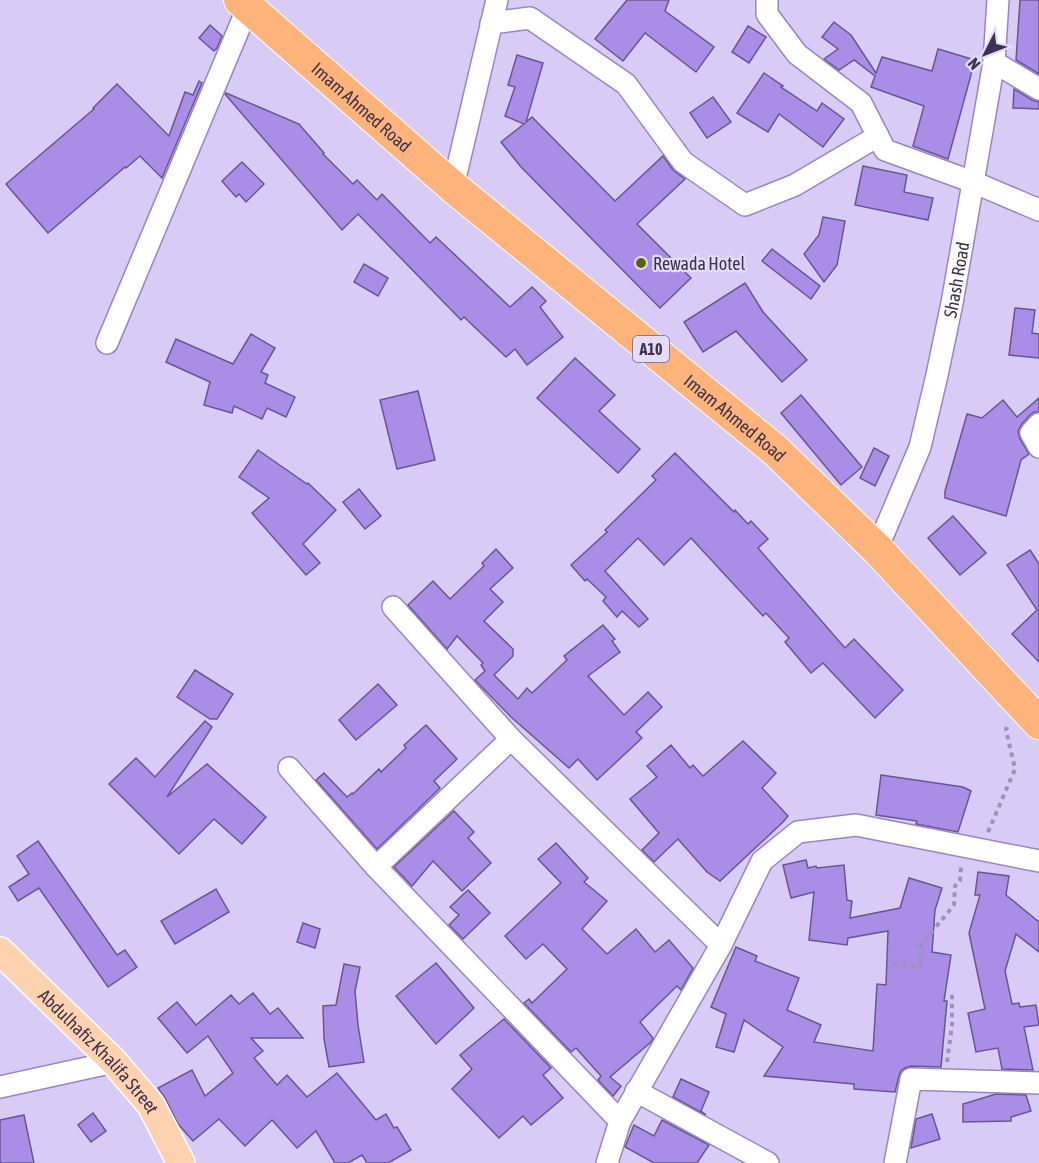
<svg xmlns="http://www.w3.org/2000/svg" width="1039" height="1163" viewBox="0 0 1039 1163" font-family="'Asap Condensed',sans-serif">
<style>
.building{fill:#a98de6;stroke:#6a5594;stroke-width:1.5}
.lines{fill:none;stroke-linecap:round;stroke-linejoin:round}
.minor-casing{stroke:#9984c7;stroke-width:24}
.major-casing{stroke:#fff;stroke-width:30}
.highway-casing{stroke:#fff;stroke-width:34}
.path{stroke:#9d92b8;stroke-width:4;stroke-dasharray:4.5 4.5;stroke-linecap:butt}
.minor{stroke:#fff;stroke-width:21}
.major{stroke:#fed1af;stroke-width:27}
.highway{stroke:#feb37a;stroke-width:32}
.poi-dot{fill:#586406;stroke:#e4dcf9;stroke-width:2}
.labels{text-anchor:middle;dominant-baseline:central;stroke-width:4.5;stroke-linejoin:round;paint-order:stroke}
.shield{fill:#e4dcf9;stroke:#6e6683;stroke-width:1.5}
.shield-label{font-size:16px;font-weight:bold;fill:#3c3350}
.street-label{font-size:18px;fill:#3c3350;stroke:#e4dcf9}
.poi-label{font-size:18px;fill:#3c3350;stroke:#e4dcf9;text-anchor:start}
</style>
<rect width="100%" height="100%" fill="#d8ccf7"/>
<g class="building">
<polygon points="627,0 669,0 665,11 714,47 696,72 645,33 623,61 595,39"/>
<polygon points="1020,0 1039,0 1039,74 1016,60"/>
<polygon points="834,22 851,35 876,73 882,57 932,71 938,49 975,60 948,159 913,146 924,106 871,87 875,76 854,60 839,70 824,59 838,49 822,37"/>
<polygon points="210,25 222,36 217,48 214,51 199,38"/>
<polygon points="748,26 766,37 749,63 732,52"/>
<polygon points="517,55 543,63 526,122 532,117 615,201 663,156 673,170 685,179 637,224 691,278 660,308 521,167 501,142 524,124 505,116 515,87 508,85"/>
<polygon points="764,73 783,86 781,87 817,111 822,103 844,119 823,147 779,114 768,132 737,113"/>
<polygon points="199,81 202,83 162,178 140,156 126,168 125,167 48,233 6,184 94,109 93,108 117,84 169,136 185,92 193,95"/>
<polygon points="1014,89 1032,100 1039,102 1039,109 1013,108"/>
<polygon points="226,93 299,124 324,153 323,154 353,184 357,180 377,200 382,194 430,243 436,237 510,307 532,287 546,301 540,307 563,337 527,365 515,349 506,357 464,317 461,320 358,214 342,230 225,94"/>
<polygon points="713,97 731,122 707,138 690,113"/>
<polygon points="242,162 264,184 246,202 239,194 236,197 222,181"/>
<polygon points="863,166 907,175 904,192 933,198 928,220 855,205"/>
<polygon points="823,217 845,221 837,265 824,282 804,254 819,235"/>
<polygon points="772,249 820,286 811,299 762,261"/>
<polygon points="364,264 388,278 378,296 354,282"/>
<polygon points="745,283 763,312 807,360 782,382 736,331 703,352 684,322"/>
<polygon points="1015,308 1035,310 1032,333 1039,334 1039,358 1009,355"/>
<polygon points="251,334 275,348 261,372 268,375 265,383 295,397 286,417 267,408 262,419 234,406 232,413 204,405 210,382 166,362 176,339 233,364"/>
<polygon points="575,358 615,395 599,411 640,449 618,473 537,398"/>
<polygon points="418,391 435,460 397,469 380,400"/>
<polygon points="801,395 862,467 841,485 781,413"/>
<polygon points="1039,398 1039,412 1034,412 1029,416 1021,425 1018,431 1020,439 1029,454 1021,460 1006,516 945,498 945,491 967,414 982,418 1003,400 1017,417"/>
<polygon points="874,448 889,456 875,486 860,478"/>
<polygon points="258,450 307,484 308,483 336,510 303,544 320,563 306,575 252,513 269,498 239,477"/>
<polygon points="675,453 734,512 735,510 748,524 751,521 768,539 758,548 845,648 854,639 903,690 875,718 823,663 811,673 785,642 789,638 766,613 763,616 691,538 664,565 638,538 605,571 648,619 639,627 622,611 617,617 603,601 606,597 587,579 585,581 571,565 607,532 605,530 656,480 652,476"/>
<polygon points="359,489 381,516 365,529 343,502"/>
<polygon points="953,516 986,553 960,575 928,538"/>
<polygon points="496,549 513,568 490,589 503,602 484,621 513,649 513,656 494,675 518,699 527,688 532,693 567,660 564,656 603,625 615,639 612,641 620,652 588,676 624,715 648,692 662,707 636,732 642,738 597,780 578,759 569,768 511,717 475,680 485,671 481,665 483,663 457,636 447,649 408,605 433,581 450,599 484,566 482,563"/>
<polygon points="1030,550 1039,564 1039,662 1012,634 1037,610 1007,565"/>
<polygon points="195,670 233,694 217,719 210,719 177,697"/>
<polygon points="378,684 397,705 356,740 339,720"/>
<polygon points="205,721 212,727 167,797 207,764 266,817 242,844 214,819 179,854 109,784 136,758 155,777"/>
<polygon points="426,725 457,759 434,781 440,788 377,849 316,780 324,773 347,797 352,793 353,794 379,769 381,772 406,748 404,745"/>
<polygon points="743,741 776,773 762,788 788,816 783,822 720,881 707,872 678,839 654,862 642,850 659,833 630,799 657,777 647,766 671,745 690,768 693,765 703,776"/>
<polygon points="881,775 963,787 971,791 958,832 916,824 917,821 876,815"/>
<polygon points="454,811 474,832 468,838 491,863 462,891 433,861 412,886 394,867"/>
<polygon points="38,841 117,955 125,950 137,967 108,987 39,888 18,901 9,887 29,874 17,856"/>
<polygon points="556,843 588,878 584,882 607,901 582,929 607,954 636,929 655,952 669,940 693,968 681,990 677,986 640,1022 653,1038 651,1042 610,1077 621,1086 613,1096 598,1080 601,1076 576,1048 571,1052 524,1003 529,999 532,1003 567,969 543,944 526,959 505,936 561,883 538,859"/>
<polygon points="806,860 808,868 816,866 817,868 844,865 847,900 852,901 850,918 900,908 909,878 942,888 935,910 932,952 951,955 944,1001 947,1001 941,1067 911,1066 905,1068 901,1071 899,1076 895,1092 854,1089 854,1084 764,1076 783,1047 744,1020 734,1052 716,1047 726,1014 711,1007 736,947 757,956 755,961 799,978 787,1010 821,1025 814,1042 873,1051 877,984 886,985 888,931 848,938 847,945 809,940 814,892 791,898 783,865"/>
<polygon points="978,872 1009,876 1006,895 1039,922 1039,952 1016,934 1005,971 1012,1004 1019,1003 1020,1007 1036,1005 1039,1025 1024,1027 1033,1070 1002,1069 998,1048 976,1052 968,1013 985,1009 969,933 980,895 975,895"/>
<polygon points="216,889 229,912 175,944 161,921"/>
<polygon points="468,890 490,913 463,939 449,925 459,915 450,907"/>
<polygon points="303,923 320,929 315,948 297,942"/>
<polygon points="436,963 474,1008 436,1044 396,996"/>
<polygon points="344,964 360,967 355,991 358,1025 364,1062 329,1067 324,1039 323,1006 336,1005"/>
<polygon points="253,993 270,1014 278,1008 303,1038 251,1038 263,1051 254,1058 277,1085 287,1075 307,1097 337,1073 376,1120 386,1114 394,1128 397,1127 411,1150 388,1163 367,1163 362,1155 348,1163 335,1163 316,1131 297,1148 272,1120 245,1146 219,1119 193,1141 178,1124 165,1098 158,1088 192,1070 205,1096 233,1073 208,1036 187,1053 158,1018 177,1002 196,1025 231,995 239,1004"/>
<polygon points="504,1019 551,1068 543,1075 563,1098 531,1125 523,1116 499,1138 452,1089 472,1069 460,1055"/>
<polygon points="681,1079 709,1092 701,1111 706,1115 673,1097"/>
<polygon points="996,1094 1026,1095 1031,1111 1011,1117 1011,1121 963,1122 963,1104"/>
<polygon points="93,1113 106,1131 91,1142 78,1125"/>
<polygon points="932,1114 940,1139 911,1148 916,1119"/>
<polygon points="24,1115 34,1163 0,1163 0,1120"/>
<polygon points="662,1120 709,1145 697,1163 654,1163 625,1147 634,1125 654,1136"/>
</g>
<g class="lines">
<g class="minor-casing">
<g id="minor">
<polyline points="767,0 767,14 797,54 861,103 885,150 973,182 1039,210"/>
<polyline points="491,23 530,18 626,84 683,162 745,205 795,185 878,136"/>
<polyline points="994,62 1039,89"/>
<polyline points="453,187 497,0"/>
<polyline points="107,343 248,7"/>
<polyline points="1039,424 1031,433 1039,447"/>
<path id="s1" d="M877 549 920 447 937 375 952 303 994 62 998 0"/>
<polyline points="393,607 511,739 721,945"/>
<polyline points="289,768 376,867 620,1121"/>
<polyline points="376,867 511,739"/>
<polyline points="0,1087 114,1062"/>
<polyline points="636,1091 768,1163"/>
<polyline points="607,1163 620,1121 721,945 762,861 798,832 856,825 1039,861"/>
<polyline points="895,1163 911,1079 1039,1083"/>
</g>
</g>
<g class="major-casing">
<g id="major">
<path id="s2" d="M0 951 114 1062 151 1105 181 1163"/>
</g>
</g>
<g class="highway-casing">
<g id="highway">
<path id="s3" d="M240 0 453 187 775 450 877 549 1039 723"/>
</g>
</g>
<g class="path">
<polyline points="988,832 1015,769 1006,730 1007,727"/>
<polyline points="893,964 920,966 921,945 954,905 955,886 960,881 961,867"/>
<polyline points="947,1062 952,1025 952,994"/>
</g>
<use href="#minor" class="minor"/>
<use href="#major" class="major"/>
<use href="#highway" class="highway"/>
</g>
<circle class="poi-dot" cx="641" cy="263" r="6"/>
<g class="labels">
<rect class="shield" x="633" y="336" width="36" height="26" rx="4.5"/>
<g class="shield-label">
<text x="651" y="349">A10</text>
</g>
<g class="street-label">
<text stroke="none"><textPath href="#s3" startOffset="162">Imam Ahmed Road</textPath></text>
<text stroke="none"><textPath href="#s1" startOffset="282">Shash Road</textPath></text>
<text stroke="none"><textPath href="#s3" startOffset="648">Imam Ahmed Road</textPath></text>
<text stroke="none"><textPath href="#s2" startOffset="141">Abdulhafiz Khalifa Street</textPath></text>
</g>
<g class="poi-label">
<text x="653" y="263">Rewada Hotel</text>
</g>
</g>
<g transform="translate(985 54) rotate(228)" stroke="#e4dcf9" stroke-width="4.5" paint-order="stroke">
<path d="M0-4.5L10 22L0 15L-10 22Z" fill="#3c3350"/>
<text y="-9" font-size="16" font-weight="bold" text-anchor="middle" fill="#3c3350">N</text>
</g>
</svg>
